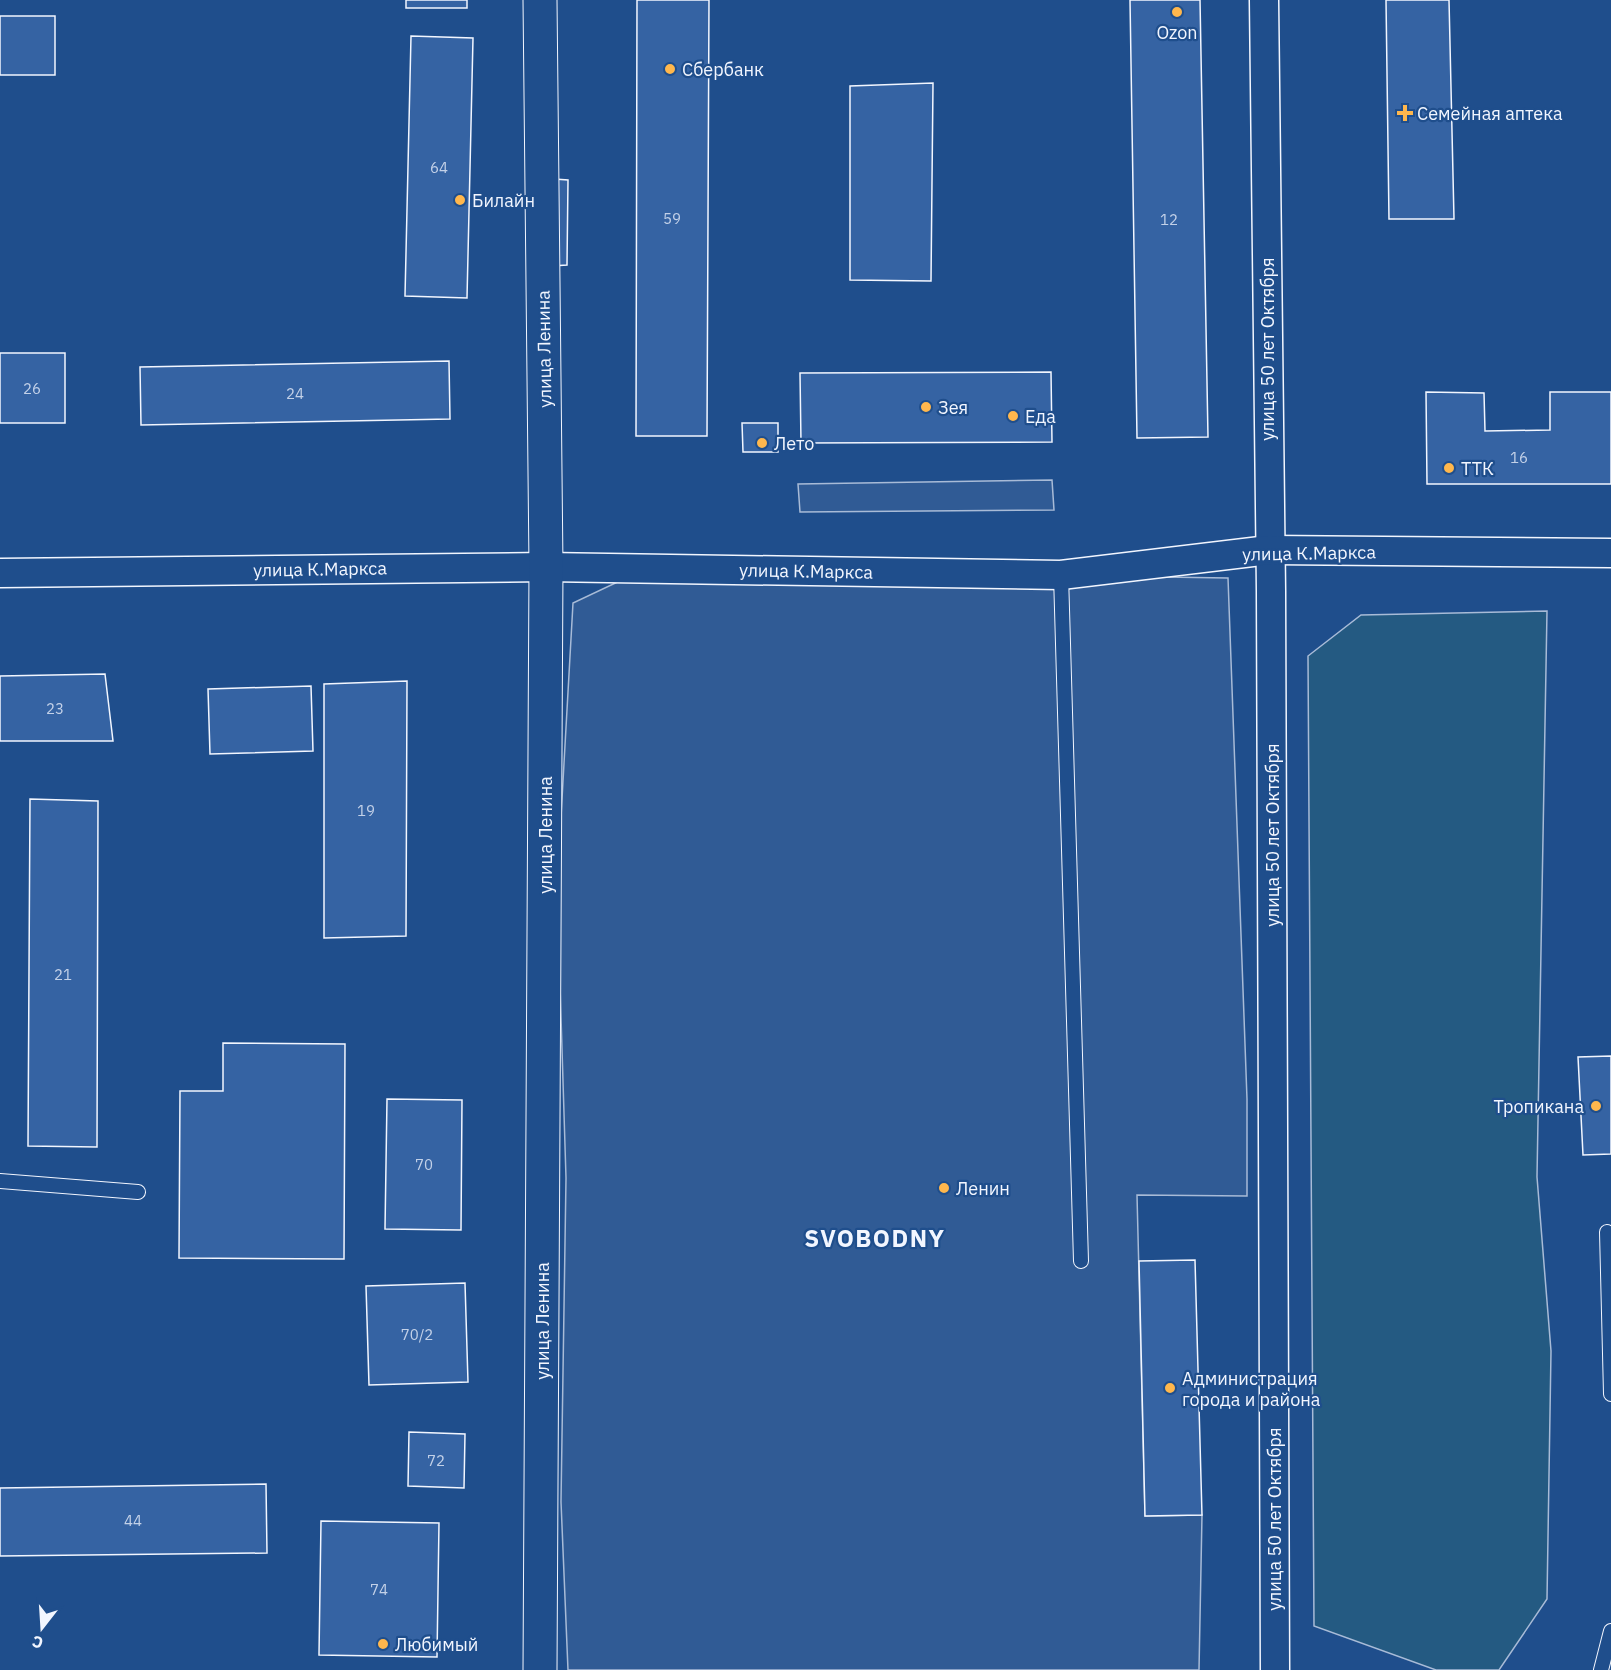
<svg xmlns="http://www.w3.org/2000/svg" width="1611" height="1670" viewBox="0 0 1611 1670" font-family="'IBM Plex Sans',sans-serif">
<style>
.green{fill:#245a82;stroke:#a8bbd7;stroke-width:1.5}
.parking{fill:#305b95;stroke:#a8bbd7;stroke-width:1.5}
.building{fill:#3563a3;stroke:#f2f6ff;stroke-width:1.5}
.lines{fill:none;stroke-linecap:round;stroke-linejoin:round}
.service-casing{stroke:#f2f6ff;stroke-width:16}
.minor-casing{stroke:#f2f6ff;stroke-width:31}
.secondary-casing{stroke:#f2f6ff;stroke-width:35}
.service{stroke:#1f4e8c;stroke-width:14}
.minor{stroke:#1f4e8c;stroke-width:28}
.secondary{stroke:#1f4e8c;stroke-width:33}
.poi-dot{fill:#ffb74d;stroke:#1f4e8c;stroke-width:2}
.labels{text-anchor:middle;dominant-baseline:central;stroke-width:4.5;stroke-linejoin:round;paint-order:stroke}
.number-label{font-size:15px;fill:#c3d1e8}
.poi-label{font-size:18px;fill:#f2f6ff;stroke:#1f4e8c;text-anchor:start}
.street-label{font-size:18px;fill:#f2f6ff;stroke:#1f4e8c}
.district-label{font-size:24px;font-weight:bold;letter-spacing:1.5px;fill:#f2f6ff;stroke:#1f4e8c}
</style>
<rect width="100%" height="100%" fill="#1f4e8c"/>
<polygon class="green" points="1547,611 1537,1177 1551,1351 1547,1599 1499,1670 1436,1670 1314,1626 1308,656 1361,615"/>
<g class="parking">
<polygon points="1052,480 1054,510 800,512 798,484"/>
<polygon points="645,569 1228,578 1247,1099 1247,1196 1137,1195 1145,1516 1202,1515 1199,1670 568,1670 561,1502 566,1178 557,888 573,603"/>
</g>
<g class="building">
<rect x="406" y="0" width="61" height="8"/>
<polygon points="637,0 709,0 707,436 636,436"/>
<polygon points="1130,0 1200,0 1208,437 1137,438"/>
<polygon points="1386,0 1449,0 1454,219 1389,219"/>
<rect x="0" y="16" width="55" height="59"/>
<polygon points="411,36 473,38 467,298 405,296"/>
<polygon points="933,83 931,281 850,280 850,86"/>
<polygon points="554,179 568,180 567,265 552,266"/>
<rect x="0" y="353" width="65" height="70"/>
<polygon points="449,361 450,419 141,425 140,367"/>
<polygon points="1051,372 1052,442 801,443 800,373"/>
<polygon points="1426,392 1484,393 1485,431 1550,430 1550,392 1611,392 1611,484 1427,484"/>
<polygon points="742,423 778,423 778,452 743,452"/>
<polygon points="105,674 113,741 0,741 0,676"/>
<polygon points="407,681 406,936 324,938 324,684"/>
<polygon points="311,686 313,751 210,754 208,689"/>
<polygon points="30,799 98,801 97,1147 28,1146"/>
<polygon points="223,1043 345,1044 344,1259 179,1258 180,1091 223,1091"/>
<polygon points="1611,1056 1611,1154 1583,1155 1578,1057"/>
<polygon points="387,1099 462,1100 461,1230 385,1229"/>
<polygon points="1195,1260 1202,1515 1145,1516 1139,1261"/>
<polygon points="465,1283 468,1382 369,1385 366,1286"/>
<polygon points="409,1432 465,1434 464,1488 408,1486"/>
<polygon points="266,1484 267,1553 0,1556 0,1488"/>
<polygon points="321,1521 439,1523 437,1657 319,1655"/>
</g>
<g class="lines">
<g class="service-casing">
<g id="service">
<polyline points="1061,575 1081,1261"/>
<polyline points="0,1181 138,1192"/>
<polyline points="1607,1232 1611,1394"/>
<polyline points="1601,1670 1611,1631"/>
</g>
</g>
<g class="minor-casing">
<g id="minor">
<polyline points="1264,0 1271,591 1275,1670"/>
<polyline points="0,573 546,567 1061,575 1269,550 1611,553"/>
</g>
</g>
<g class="secondary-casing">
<polyline id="secondary" points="540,1670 546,567 540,0"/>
</g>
<use href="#service" class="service"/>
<use href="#minor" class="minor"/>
<use href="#secondary" class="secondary"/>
</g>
<g class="poi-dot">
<circle cx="1177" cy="12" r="6"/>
<circle cx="670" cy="69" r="6"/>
<path d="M1402 104h6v6h6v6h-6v6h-6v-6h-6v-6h6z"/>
<circle cx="460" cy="200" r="6"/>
<circle cx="926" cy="407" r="6"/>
<circle cx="1013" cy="416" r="6"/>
<circle cx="762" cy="443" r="6"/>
<circle cx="1449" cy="468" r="6"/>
<circle cx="1596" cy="1106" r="6"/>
<circle cx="944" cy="1188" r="6"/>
<circle cx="1170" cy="1388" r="6"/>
<circle cx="383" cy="1644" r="6"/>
</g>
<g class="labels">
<g class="number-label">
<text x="439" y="167">64</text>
<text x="672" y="218">59</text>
<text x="1169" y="219">12</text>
<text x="32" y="388">26</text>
<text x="295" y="393">24</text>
<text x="1519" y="457">16</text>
<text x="55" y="708">23</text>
<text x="366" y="810">19</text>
<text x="63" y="974">21</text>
<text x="424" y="1164">70</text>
<text x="417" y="1334">70/2</text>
<text x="436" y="1460">72</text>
<text x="133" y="1520">44</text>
<text x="379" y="1589">74</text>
</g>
<g class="poi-label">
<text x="1177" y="32" text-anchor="middle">Ozon</text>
<text x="682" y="69">Сбербанк</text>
<text x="1417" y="113">Семейная аптека</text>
<text x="472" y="200">Билайн</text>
<text x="938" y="407">Зея</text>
<text x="1025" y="416">Еда</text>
<text x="774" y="443">Лето</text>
<text x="1461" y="468">ТТК</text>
<text x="1584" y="1106" text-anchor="end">Тропикана</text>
<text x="956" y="1188">Ленин</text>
<text x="1182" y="1378">Администрация<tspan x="1182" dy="21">города и района</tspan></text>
<text x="395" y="1644">Любимый</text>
</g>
<g class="street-label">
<text transform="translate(544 349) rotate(-91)">улица Ленина</text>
<text transform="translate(1267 349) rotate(-90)">улица 50 лет Октября</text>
<text transform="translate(1309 553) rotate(-1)">улица К.Маркса</text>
<text transform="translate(320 569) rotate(-1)">улица К.Маркса</text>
<text transform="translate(806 571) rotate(1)">улица К.Маркса</text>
<text transform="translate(545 835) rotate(-90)">улица Ленина</text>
<text transform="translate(1272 835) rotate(-90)">улица 50 лет Октября</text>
<text transform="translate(542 1321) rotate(-90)">улица Ленина</text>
<text transform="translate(1274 1519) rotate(-90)">улица 50 лет Октября</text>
</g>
<g class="district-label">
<text x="875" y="1238">SVOBODNY</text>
</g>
</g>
<g transform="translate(42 1628) rotate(197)" stroke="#1f4e8c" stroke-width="4.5" paint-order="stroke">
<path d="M0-4.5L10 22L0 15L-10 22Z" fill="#f2f6ff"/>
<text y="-9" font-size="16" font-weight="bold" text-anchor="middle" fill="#f2f6ff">С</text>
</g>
</svg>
